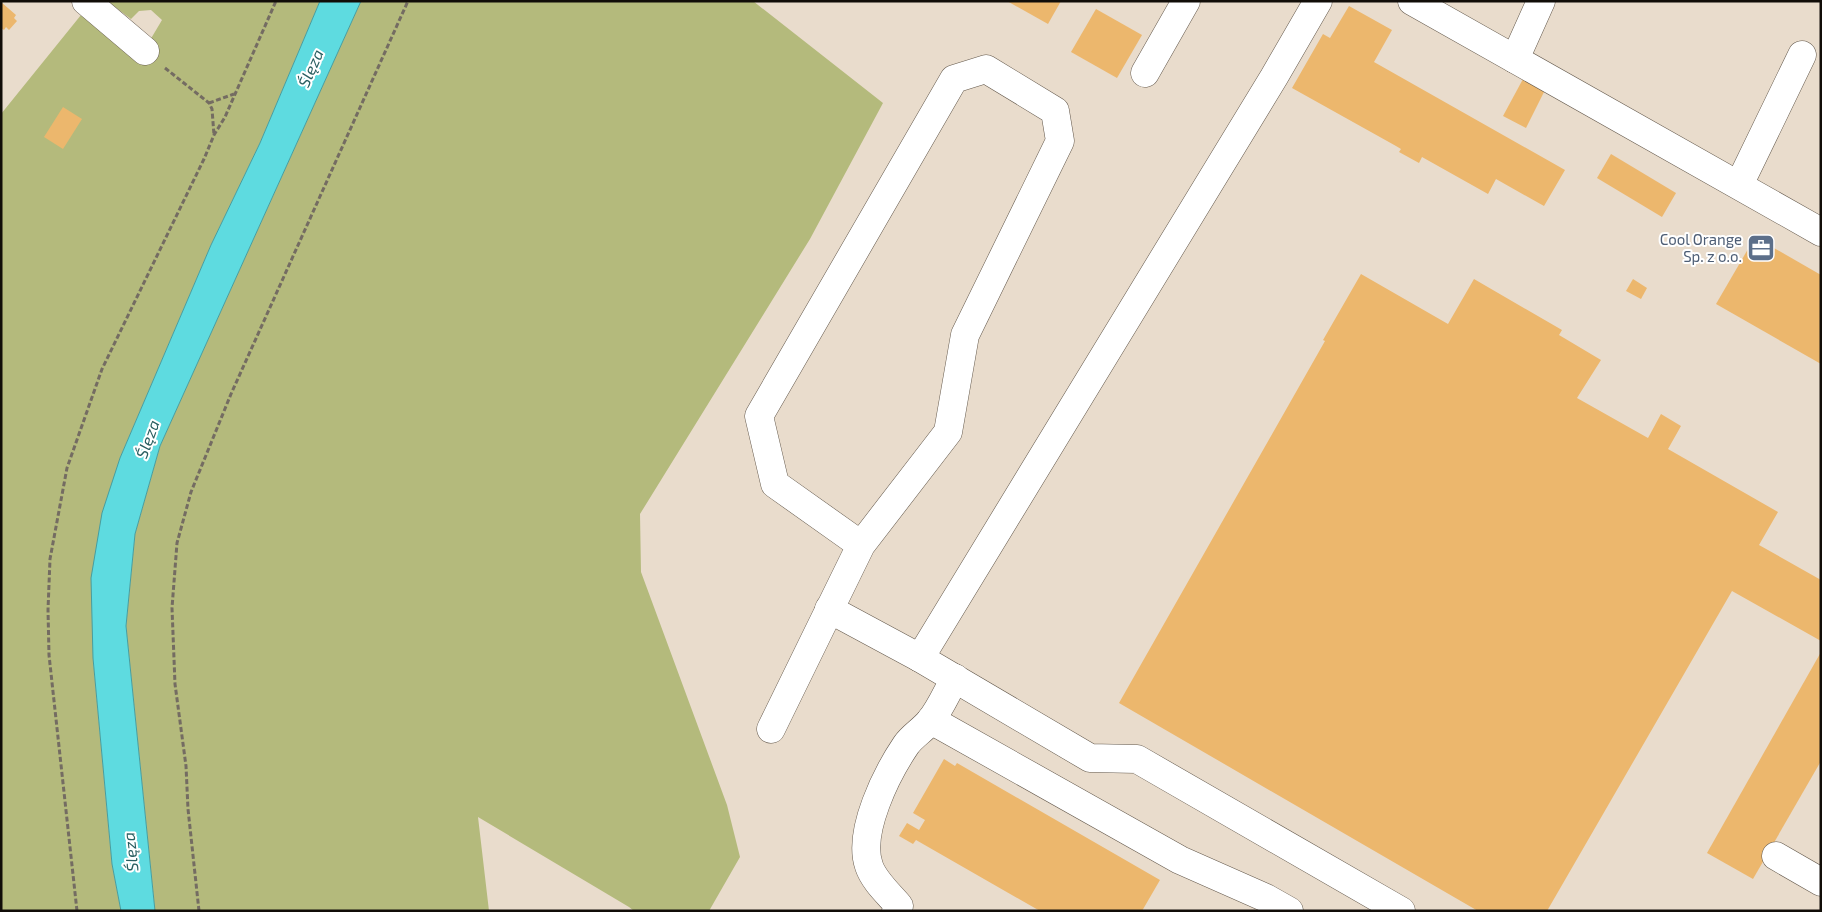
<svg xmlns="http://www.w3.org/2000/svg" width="1822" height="912" viewBox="0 0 1822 912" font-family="'Exo 2',sans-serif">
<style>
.green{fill:#b4ba7c}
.water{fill:#5edbe0;stroke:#479d9f}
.building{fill:#ecb76d}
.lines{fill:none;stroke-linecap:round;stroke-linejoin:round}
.minor-casing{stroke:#64594c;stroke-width:29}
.path{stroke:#746c62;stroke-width:3;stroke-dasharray:5 2.5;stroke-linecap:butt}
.minor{stroke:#fff;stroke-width:28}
.labels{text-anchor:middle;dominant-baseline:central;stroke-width:4;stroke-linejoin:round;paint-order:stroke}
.service-label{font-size:15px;fill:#4e5e75;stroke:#fff;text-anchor:end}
.water-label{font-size:16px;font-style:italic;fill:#295e60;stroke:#fff}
</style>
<rect width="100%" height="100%" fill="#e9dccc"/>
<g class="green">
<polygon points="107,1 320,1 260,143 211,245 120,458 93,658 112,864 121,911 1,911 1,114 81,15 137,62 162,20 151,10 139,11 131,19"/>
<polygon points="361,1 753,1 883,103 810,239 640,514 641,572 727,805 740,857 709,911 634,911 629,907 478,817 489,911 155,911 126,626 135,534 160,446"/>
</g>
<polygon class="water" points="320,1 361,1 160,446 135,534 126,626 155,911 121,911 112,864 93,658 91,578 102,513 120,458 211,245 260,143"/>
<g class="building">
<polygon points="1007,1 1061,1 1048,24"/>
<polygon points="1,2 16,15 14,18 17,21 9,30 6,27 4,30 1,28"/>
<polygon points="1349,6 1392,30 1374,62 1565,170 1544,206 1496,179 1488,194 1422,157 1419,163 1399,152 1401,149 1396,146 1292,88 1323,34 1330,38"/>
<polygon points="1096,9 1142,35 1117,78 1071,52"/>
<polygon points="1523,79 1545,90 1526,128 1503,116"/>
<polygon points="63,107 82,119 63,149 44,137"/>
<polygon points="1611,154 1676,193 1662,217 1597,178"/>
<polygon points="1755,237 1821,275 1821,364 1716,304"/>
<polygon points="1361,274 1448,324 1474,279 1562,330 1559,335 1601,360 1577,398 1648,438 1661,414 1681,426 1668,449 1778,512 1759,545 1821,580 1821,641 1732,591 1547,911 1478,911 1119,703 1325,341 1323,340"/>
<polygon points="1633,279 1647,288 1641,299 1626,291"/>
<polygon points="1821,652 1821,761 1753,879 1707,853"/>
<polygon points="944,759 955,766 957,763 1160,880 1142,911 1040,911 916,840 913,844 899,836 907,823 919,830 925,820 913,813"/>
</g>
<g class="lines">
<g class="minor-casing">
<g id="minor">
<polyline points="86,1 145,51"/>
<polyline points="1318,1 1274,77 920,658 1090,758 1137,759 1401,911"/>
<polyline points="1412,1 1821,232"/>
<polyline points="1515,59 1541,1"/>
<polyline points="1145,73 1186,1"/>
<polyline points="1739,185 1802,55"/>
<polyline points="829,609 920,658"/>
<polyline points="931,720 1180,860 1266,898 1289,911"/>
<polyline points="771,729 861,545 948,432 965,335 1060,141 1055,111 986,69 954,79 759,416 775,484 861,545"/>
<polyline points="1776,856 1821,882"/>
<path d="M896 911 899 906C889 894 874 881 869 866 857 832 887 773 906 745 912 736 923 730 930 721 940 709 947 692 955 678"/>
</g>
</g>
<g class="path">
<polyline points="165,68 209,103 212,109 214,135"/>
<polyline points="209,103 234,94"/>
<polyline points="77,911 49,655 48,610 50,559 67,468 102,369 204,159 214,135 225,117 276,1"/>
<polyline points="199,911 188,809 186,766 175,684 172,608 177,543 191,492 231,394 408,1"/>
</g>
<use href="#minor" class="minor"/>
</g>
<defs>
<g id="office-square" transform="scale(1.4375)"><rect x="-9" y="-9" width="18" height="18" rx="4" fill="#5c6f8a" stroke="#fff"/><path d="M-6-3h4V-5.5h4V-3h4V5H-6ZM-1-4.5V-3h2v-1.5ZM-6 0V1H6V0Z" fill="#fff"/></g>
</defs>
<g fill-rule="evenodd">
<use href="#office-square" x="1761" y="248"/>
</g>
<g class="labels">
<g class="service-label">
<text x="1742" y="239">Cool Orange<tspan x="1742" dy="17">Sp. z o.o.</tspan></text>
</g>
<g class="water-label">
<text transform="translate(310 68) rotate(-66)">Ślęza</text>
<text transform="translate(147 439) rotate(-70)">Ślęza</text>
<text transform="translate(130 852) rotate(-96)">Ślęza</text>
</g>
</g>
<rect width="1822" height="912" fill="none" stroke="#110d08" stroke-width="5"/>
</svg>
